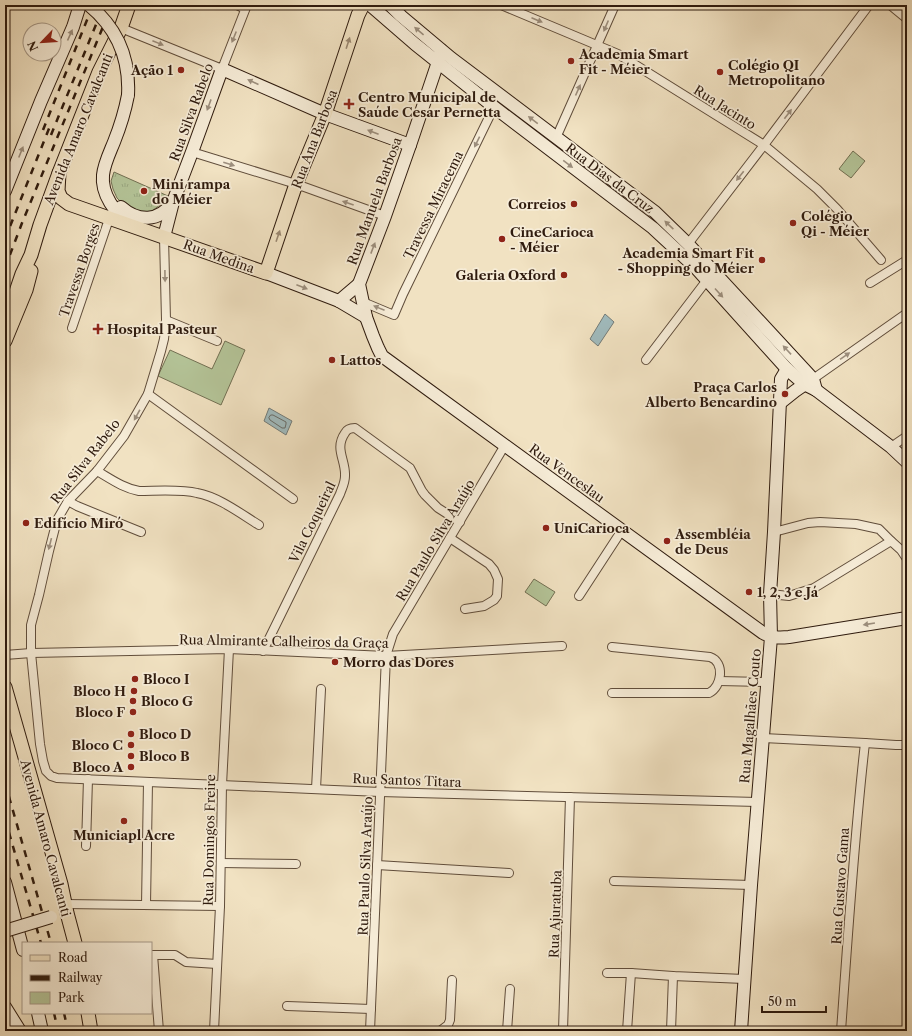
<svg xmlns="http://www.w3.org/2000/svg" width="912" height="1036" viewBox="0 0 912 1036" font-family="'Libre Caslon Text',serif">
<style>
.green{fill:#b4c498;stroke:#727053}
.park{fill:url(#park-tufts);stroke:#727053}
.water{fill:#a0bbbe;stroke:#737b78}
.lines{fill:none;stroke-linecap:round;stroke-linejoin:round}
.shore{stroke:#686b66;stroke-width:1}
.street-casing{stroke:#604d3b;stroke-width:10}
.secondary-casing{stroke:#2f1b0e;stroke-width:14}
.primary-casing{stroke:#2f1b0e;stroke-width:15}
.street{stroke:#f6ecd7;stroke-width:8}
.secondary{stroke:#f6ecd7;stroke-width:12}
.primary{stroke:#f1e2c2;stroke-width:13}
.rail{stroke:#2f1b0e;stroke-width:2.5;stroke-dasharray:7 7;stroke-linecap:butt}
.secondary-bridge-casing{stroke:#2f1b0e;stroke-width:14;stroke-linecap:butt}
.secondary-bridge{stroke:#f6ecd7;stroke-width:12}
.oneway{fill:#9c8e7d}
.oneway2{fill:#9a8871}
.poi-dot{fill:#8f2418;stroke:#f6ecd7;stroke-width:1.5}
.labels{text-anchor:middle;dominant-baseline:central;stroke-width:3.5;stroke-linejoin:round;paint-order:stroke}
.poi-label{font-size:13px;font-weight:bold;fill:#2f1b0e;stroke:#f6ecd7;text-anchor:start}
.street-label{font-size:13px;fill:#2f1b0e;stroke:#f6ecd7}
</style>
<defs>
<pattern id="park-tufts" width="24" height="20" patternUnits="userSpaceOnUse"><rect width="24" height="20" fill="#b4c498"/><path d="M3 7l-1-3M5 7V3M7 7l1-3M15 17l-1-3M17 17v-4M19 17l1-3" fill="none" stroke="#9ba882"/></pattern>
</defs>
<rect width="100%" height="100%" fill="#f1e2c2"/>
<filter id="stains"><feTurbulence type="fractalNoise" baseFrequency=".005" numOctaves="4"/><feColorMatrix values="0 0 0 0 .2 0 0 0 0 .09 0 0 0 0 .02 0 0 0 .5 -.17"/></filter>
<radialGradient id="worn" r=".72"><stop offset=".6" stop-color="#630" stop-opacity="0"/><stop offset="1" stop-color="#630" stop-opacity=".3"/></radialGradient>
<g class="green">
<polygon points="853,151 865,161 851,178 839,169"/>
<polygon points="225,341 245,350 221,405 158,376 170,350 212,369"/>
<polygon points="534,579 555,592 546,606 525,592"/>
</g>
<path class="park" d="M114 172 168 196C162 204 156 209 146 214L125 206 117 198 113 189 111 181Z"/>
<g class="water">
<polygon points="605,314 614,322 598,346 590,339"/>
<polygon points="269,408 292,421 286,435 264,421"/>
</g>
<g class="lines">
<polygon class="shore" points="271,415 273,415 286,422 286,424 285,428 282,428 270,420 269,418"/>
<g class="street-casing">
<g id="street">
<polyline points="237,5 245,9"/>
<polyline points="501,5 618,54 764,145 817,189 837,209 881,260"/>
<polyline points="890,5 907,19"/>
<polyline points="121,28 222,69 247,5"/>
<polyline points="556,138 615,5"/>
<polyline points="192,152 296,184 385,216"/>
<polyline points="164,237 166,320 164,339 161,351 148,394 124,436 97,471 68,501 57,520 49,551 39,595 31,625 31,653 40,744 43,761 46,771 51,776 57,778 380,792 757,802"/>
<polyline points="688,244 764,145 869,5"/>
<polyline points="870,283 907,260"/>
<polyline points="363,302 394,315 403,294 494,107"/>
<polyline points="166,320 217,341"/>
<polyline points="72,328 109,219"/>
<polyline points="646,360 707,280"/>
<polyline points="813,379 907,313"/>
<polyline points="148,394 293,499"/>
<polyline points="891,447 907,436"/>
<path d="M97 471C111 479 123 488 139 491 156 491 181 489 197 493 219 497 241 514 259 525"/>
<polyline points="68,501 77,506 141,532"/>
<polyline points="774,532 808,523 820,522 856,524 879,529 891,541"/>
<polyline points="450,538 489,564 494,570 498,579 497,596 494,600 484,606 465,609"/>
<polyline points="770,594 789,596 814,588 891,541 901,550 907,559"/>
<polyline points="579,596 622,530"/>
<path d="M612 647 710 657C725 662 722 687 709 693H612"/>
<path d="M263 651 340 494C342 488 345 483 345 476 346 460 334 449 345 433 347 429 351 428 355 428L410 468 422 491 425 495 438 508 460 522"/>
<polyline points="5,655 31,653 229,649 386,656 562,646"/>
<polyline points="719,681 767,682"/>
<polyline points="763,738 865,743 896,745 907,745"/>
<polyline points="316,789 321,689"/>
<polyline points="86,846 88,779"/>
<polyline points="221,863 296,864"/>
<polyline points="377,865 509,873"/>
<polyline points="614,881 751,885"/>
<polyline points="65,904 220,906"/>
<polyline points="146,905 148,782"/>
<polyline points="151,955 175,955 186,962 217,964"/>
<polyline points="153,955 159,1031"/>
<polyline points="607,973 631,973 673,976 744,979"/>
<polyline points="287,1006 371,1009"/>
<polyline points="214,1031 220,906 222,785 229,649"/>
<polyline points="370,1031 386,656 393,634 505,445"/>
<polyline points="440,1031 448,1025 450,1020 452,980"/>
<polyline points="507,1031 510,989"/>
<polyline points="563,1031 570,797"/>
<polyline points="627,1031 631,973"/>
<polyline points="671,1031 673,976"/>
<path d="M841 1031C848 935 854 839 865 743"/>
</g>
</g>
<g class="secondary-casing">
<g id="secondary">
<polyline points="370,5 415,44 494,107 653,228 696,268 787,369 804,384 816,390 891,447 907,462"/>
<polyline points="390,5 401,16 451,58 655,212 688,244 813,379 816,390"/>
<path d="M441 50 438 62 410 145 385 216 359 284 366 317 373 336 378 348 382 356 763 633C772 638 779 638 789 637L907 618"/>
<path d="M128 95C125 111 120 127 114 142 110 152 104 164 103 175 101 194 115 214 131 224"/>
<polyline points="5,191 41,101 73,27 80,5"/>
<path d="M121 207C138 222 159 222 172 203"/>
<polyline points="164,237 173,202 192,152 222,69 325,114 410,145"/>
<polyline points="266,273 339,301 366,317"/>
<polyline points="339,301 359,284"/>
<polyline points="780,403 795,391 811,380"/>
<polyline points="5,882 23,950"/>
<polyline points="5,1007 20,1031"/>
<polyline points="38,1013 42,1031"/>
<polyline points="741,1031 751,885 771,637 770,594 774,532 781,379 787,369"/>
</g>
</g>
<g class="primary-casing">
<g id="primary">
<polyline points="59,173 58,191 61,198 69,204 266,273 296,184 325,114 358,15 363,5"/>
<polyline points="5,324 22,274 31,255 40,225 59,173 99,72 121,28 129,5"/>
<polyline points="5,341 26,290 31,271"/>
<polyline points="5,687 61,884 67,913 75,943"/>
<polyline points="88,1013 91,1031"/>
</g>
</g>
<use href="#street" class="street"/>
<use href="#secondary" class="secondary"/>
<use href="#primary" class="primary"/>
<g class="rail">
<polyline points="43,130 93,5"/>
<polyline points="51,135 104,5"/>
<polyline points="5,239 50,126"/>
<polyline points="5,268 22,223 112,5"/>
<polyline points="5,783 51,943"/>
<polyline points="5,819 41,943"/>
<polyline points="54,1013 58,1031"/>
<polyline points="64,1013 68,1031"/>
</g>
<g class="secondary-bridge-casing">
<g id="secondary-bridge">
<path d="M89 5C117 28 130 58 128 95"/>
<polyline points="5,931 51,917"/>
</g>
</g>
<use href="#secondary-bridge" class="secondary-bridge"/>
</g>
<defs><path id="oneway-solid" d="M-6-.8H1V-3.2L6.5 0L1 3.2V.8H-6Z"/></defs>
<g class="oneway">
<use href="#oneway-solid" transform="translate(537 20) rotate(23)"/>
<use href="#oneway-solid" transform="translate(606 26) rotate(113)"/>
<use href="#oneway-solid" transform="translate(419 31) rotate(-140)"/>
<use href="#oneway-solid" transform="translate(70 35) rotate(-66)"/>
<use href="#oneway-solid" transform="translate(234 37) rotate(112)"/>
<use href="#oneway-solid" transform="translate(158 43) rotate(22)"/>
<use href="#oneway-solid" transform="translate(253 82) rotate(-156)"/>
<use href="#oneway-solid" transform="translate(578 90) rotate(-66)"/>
<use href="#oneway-solid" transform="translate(209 105) rotate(110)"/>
<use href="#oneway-solid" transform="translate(788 114) rotate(-53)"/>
<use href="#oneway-solid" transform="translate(533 120) rotate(-143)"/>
<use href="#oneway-solid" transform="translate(373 132) rotate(-159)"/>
<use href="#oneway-solid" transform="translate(477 142) rotate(116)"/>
<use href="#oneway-solid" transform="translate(21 152) rotate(-68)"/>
<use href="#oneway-solid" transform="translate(229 164) rotate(17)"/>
<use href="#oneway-solid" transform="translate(568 164) rotate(37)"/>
<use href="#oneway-solid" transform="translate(740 176) rotate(128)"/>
<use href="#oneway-solid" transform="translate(348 203) rotate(-161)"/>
<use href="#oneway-solid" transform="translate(669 225) rotate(-137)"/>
<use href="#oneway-solid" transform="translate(373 248) rotate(-69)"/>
<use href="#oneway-solid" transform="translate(165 276) rotate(89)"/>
<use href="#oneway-solid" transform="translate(302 287) rotate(21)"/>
<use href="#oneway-solid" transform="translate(719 293) rotate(48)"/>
<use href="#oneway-solid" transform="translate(379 308) rotate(-158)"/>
<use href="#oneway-solid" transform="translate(787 350) rotate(-133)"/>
<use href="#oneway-solid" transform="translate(845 356) rotate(-35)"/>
<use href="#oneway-solid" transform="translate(137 415) rotate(119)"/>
<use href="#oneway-solid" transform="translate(50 544) rotate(104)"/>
<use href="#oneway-solid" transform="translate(869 624) rotate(171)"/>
</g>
<g class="oneway2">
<use href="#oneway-solid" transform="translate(348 43) rotate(-72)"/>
<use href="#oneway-solid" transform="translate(278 236) rotate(-71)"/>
</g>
<g class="poi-dot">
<circle cx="571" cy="61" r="4"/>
<circle cx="181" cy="70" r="4"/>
<circle cx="720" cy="72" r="4"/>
<path d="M347 98h4v4h4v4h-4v4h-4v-4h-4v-4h4z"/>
<circle cx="144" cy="191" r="4"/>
<circle cx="574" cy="204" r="4"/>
<circle cx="793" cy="223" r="4"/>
<circle cx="502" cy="239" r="4"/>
<circle cx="762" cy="260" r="4"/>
<circle cx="564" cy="275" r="4"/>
<path d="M96 323h4v4h4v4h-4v4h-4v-4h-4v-4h4z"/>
<circle cx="332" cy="360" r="4"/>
<circle cx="785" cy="394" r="4"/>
<circle cx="26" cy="523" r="4"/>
<circle cx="546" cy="528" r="4"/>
<circle cx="667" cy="541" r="4"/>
<circle cx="749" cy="592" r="4"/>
<circle cx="335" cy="662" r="4"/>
<circle cx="135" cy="679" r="4"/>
<circle cx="134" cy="691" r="4"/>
<circle cx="133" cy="701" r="4"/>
<circle cx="133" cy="712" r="4"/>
<circle cx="131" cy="734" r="4"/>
<circle cx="131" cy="745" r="4"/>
<circle cx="131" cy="756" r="4"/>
<circle cx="131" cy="767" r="4"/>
<circle cx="124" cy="821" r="4"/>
</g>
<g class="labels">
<g class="poi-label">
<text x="579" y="54">Academia Smart<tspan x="579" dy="15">Fit - Méier</tspan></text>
<text x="728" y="65">Colégio QI<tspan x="728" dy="15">Metropolitano</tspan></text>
<text x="173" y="70" text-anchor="end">Ação 1</text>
<text x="358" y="97">Centro Municipal de<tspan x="358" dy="15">Saúde Cesar Pernetta</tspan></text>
<text x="152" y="184">Mini rampa<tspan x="152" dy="15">do Méier</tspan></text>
<text x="566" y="204" text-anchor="end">Correios</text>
<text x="801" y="216">Colégio<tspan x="801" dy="15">Qi - Méier</tspan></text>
<text x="510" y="232">CineCarioca<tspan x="510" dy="15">- Méier</tspan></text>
<text x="754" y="253" text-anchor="end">Academia Smart Fit<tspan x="754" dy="15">- Shopping do Méier</tspan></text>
<text x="556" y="275" text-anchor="end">Galeria Oxford</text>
<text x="107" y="329">Hospital Pasteur</text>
<text x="340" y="360">Lattos</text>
<text x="777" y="387" text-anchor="end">Praça Carlos<tspan x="777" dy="15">Alberto Bencardino</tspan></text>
<text x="34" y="523">Edifício Miró</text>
<text x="554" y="528">UniCarioca</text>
<text x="675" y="534">Assembléia<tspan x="675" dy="15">de Deus</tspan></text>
<text x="757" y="592">1, 2, 3 e Já</text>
<text x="343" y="662">Morro das Dores</text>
<text x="143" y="679">Bloco I</text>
<text x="126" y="691" text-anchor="end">Bloco H</text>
<text x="141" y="701">Bloco G</text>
<text x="125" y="712" text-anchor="end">Bloco F</text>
<text x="139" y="734">Bloco D</text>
<text x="123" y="745" text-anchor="end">Bloco C</text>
<text x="139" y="756">Bloco B</text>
<text x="123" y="767" text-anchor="end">Bloco A</text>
<text x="124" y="835" text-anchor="middle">Municiapl Acre</text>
</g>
<g class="street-label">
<text transform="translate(725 107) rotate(32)">Rua Jacinto</text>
<text transform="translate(191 112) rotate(-70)">Rua Silva Rabelo</text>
<text transform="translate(78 129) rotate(-68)">Avenida Amaro Cavalcanti</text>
<text transform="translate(314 139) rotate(-69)">Rua Ana Barbosa</text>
<text transform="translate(610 178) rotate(37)">Rua Dias da Cruz</text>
<text transform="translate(374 201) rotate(-70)">Rua Manuela Barbosa</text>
<text transform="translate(433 205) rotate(-64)">Travessa Miracema</text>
<text transform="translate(219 256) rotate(20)">Rua Medina</text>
<text transform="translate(79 270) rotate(-71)">Travessa Borges</text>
<text transform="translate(85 461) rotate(-52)">Rua Silva Rabelo</text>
<text transform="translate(567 473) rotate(36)">Rua Venceslau</text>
<text transform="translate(312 522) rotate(-64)">Vila Coqueiral</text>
<text transform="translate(435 540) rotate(-59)">Rua Paulo Silva Araújo</text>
<text transform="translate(284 641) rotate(1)">Rua Almirante Calheiros da Graça</text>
<text transform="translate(750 716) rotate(-85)">Rua Magalhães Couto</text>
<text transform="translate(407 780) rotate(2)">Rua Santos Titara</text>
<text transform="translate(46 838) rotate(75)">Avenida Amaro Cavalcanti</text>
<text transform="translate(209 840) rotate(-89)">Rua Domingos Freire</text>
<text transform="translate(365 866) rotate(-88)">Rua Paulo Silva Araújo</text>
<text transform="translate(840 886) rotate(-86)">Rua Gustavo Gama</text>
<text transform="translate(555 914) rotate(-88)">Rua Ajuratuba</text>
</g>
</g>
<rect width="912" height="1036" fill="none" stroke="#f1e2c2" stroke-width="20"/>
<rect x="6" y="6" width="900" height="1024" fill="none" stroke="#2f1b0e" stroke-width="2"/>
<rect x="10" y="10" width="892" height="1016" fill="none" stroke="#2f1b0e"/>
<rect x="22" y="942" width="130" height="72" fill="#f6ecd7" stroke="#a69887"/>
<rect x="30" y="955" width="20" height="6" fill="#f1e2c2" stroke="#a69887"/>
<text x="58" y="962" font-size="12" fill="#2f1b0e">Road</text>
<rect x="30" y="975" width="20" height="6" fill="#2f1b0e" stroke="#a69887"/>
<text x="58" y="982" font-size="12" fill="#2f1b0e">Railway</text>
<rect x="30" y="992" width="20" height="12" fill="#b4c498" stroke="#a69887"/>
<text x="58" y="1002" font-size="12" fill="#2f1b0e">Park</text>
<g transform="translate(42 42) rotate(245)"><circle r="19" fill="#f6ecd7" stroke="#a69887"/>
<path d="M0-3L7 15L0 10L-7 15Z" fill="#8f2418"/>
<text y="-6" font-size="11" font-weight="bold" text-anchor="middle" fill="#2f1b0e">N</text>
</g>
<path d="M762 1006v6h64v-6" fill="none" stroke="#2f1b0e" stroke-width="2"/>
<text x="768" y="1006" font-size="12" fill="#2f1b0e" stroke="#f6ecd7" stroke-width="3" paint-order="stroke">50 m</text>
<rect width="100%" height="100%" filter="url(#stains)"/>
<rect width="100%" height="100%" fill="url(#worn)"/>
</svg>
